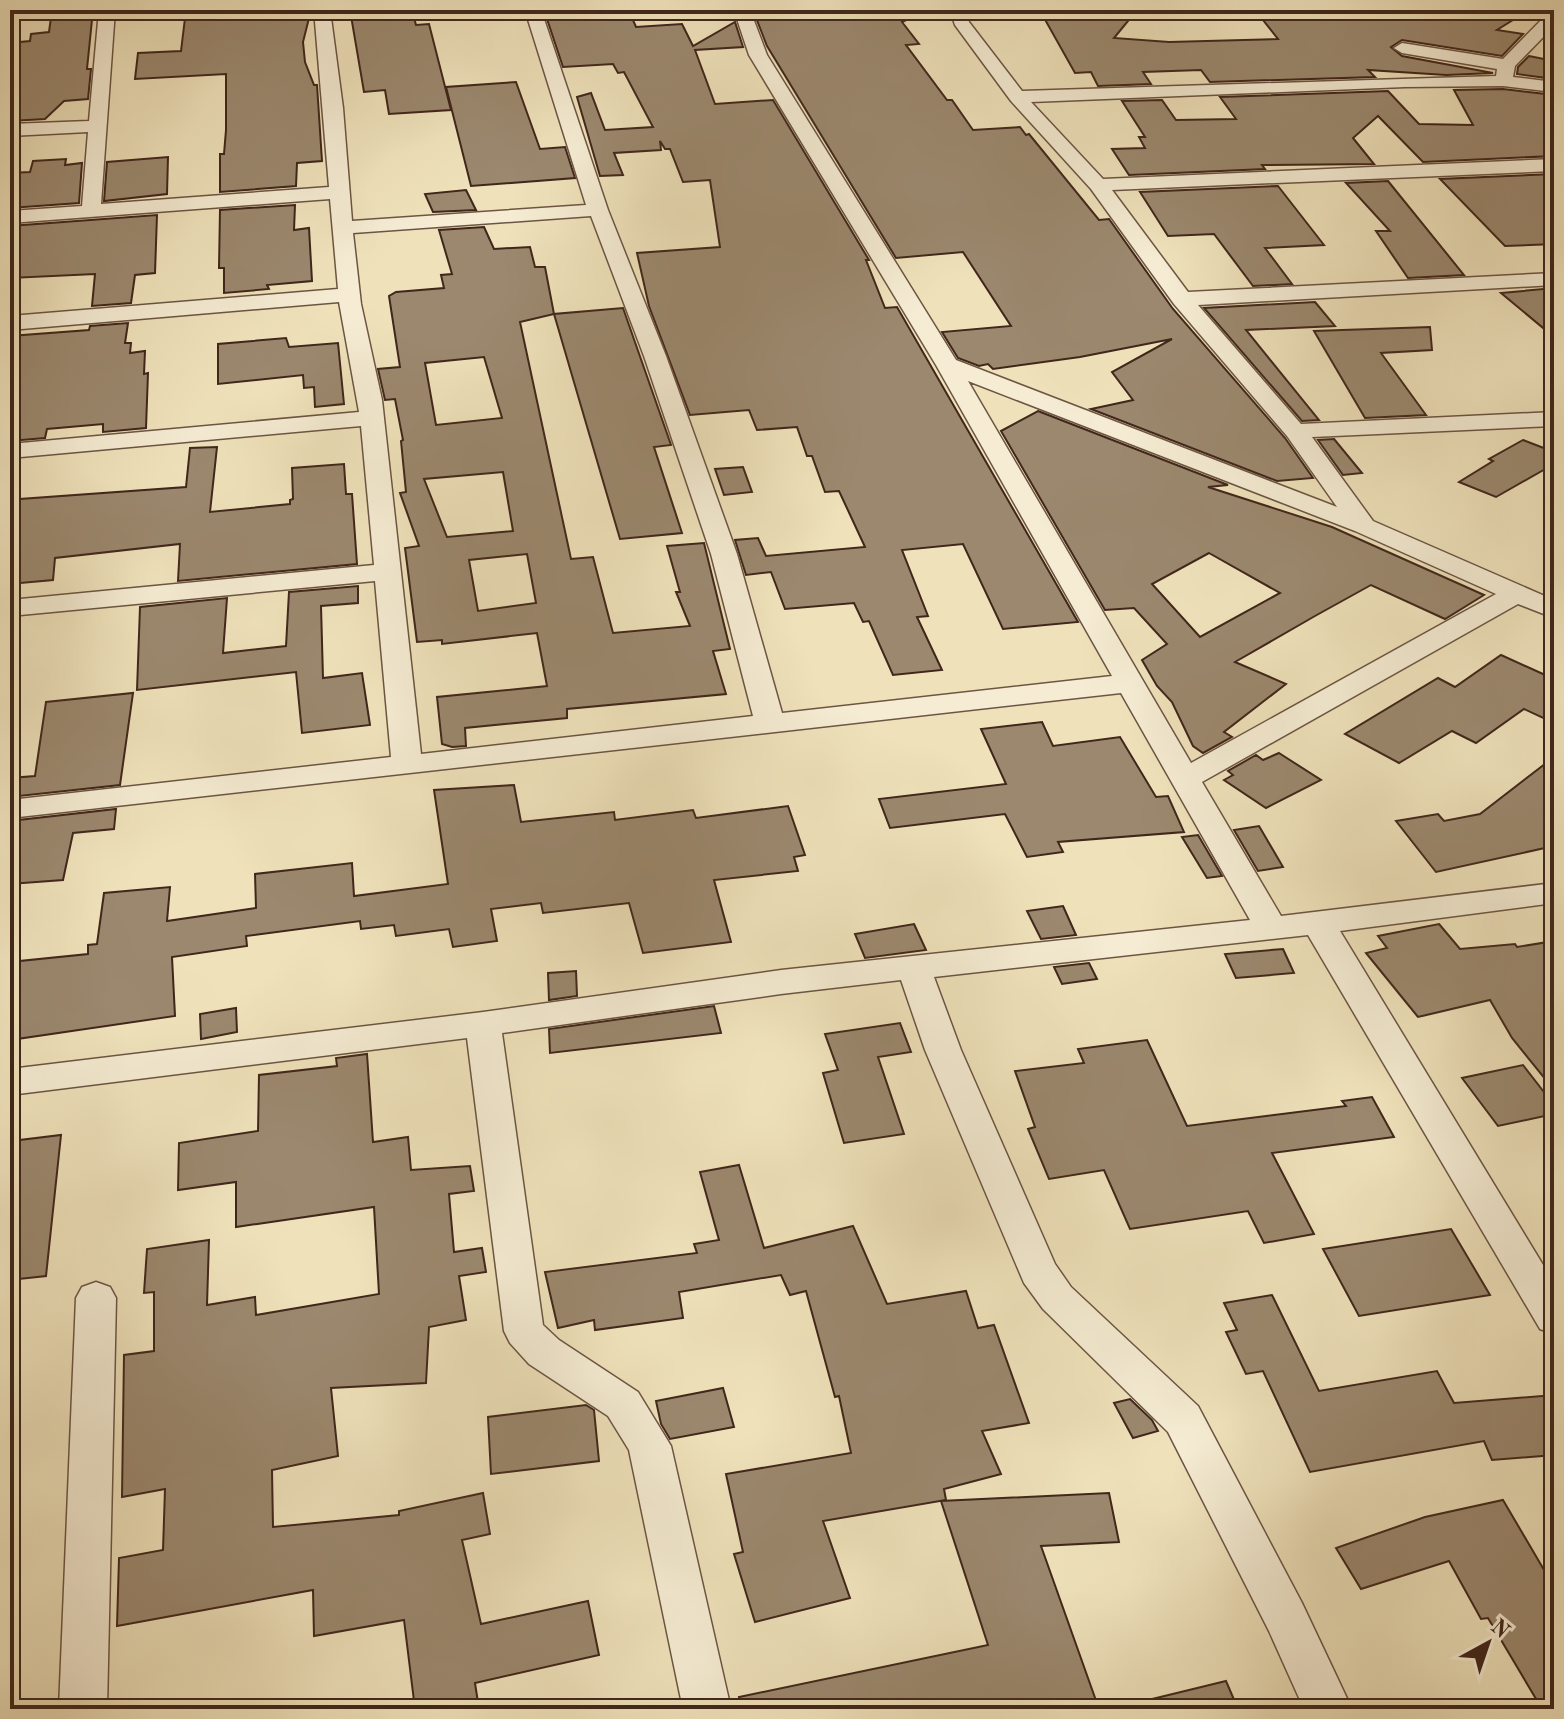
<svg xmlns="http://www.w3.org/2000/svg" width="1564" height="1719" viewBox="0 0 1564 1719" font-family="'Old Standard TT',serif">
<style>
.building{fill:#9b886e;stroke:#40261b;stroke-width:2;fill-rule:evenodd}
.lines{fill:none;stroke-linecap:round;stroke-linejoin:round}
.street-casing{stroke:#6c5543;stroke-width:3}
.street{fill:#f5ecd3;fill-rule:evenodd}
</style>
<rect width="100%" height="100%" fill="#efe2bb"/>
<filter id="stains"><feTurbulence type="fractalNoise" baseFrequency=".0025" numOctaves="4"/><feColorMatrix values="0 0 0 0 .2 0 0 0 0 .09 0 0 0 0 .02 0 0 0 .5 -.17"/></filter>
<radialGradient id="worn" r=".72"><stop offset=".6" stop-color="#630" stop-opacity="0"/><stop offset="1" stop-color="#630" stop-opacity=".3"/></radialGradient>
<g class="building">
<polygon points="52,10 93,10 87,69 91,69 88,99 64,101 45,119 10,121 10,43 30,41 31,34 49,32"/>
<polygon points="186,10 311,10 303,42 305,62 314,85 317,85 322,161 297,163 296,186 220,192 220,154 224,154 226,130 226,74 135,79 138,53 181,51"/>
<polygon points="350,10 412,10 416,25 429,24 451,110 389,114 385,90 364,92"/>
<polygon points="544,10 588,10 590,16 630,13 636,27 682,24 693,46 735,22 743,47 695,50 715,104 773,100 869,260 866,260 885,308 897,307 1078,622 1003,629 963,544 902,550 928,616 917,617 942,670 893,675 869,621 863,622 854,603 785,609 771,572 746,575 735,540 758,538 766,556 865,547 839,491 825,492 812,456 807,456 797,427 757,430 749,410 690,415 649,306 637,253 720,247 710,180 683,182 670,149 665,149 660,141 661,150 614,153 623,175 600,176 577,97 591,93 605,130 653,127 624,72 618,73 613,64 563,67"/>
<polygon points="753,10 928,10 902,22 919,44 906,45 947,100 952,100 973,130 1020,127 1026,135 1029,134 1099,220 1109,219 1173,309 1285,438 1313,478 1277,481 1091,409 1133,400 1112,372 1172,339 1080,357 993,369 988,364 979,366 958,358 942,332 1011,326 963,252 896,258 767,46"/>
<polygon points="1103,10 1137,10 1114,38 1169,42 1278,39 1263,20 1309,19 1328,10 1529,10 1497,30 1523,34 1502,56 1402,40 1391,47 1402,56 1493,73 1446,75 1368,70 1375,77 1210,82 1201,70 1143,72 1151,84 1098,86 1091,72 1075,73 1043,16 1099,15"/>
<polygon points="1529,56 1554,61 1554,79 1517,74 1518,67"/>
<polygon points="516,82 540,149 565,147 575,178 471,186 446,87"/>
<polygon points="1503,89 1554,95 1554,156 1423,162 1378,116 1353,138 1374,164 1262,165 1265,169 1129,175 1112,149 1145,148 1139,137 1145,137 1122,101 1162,100 1176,120 1236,119 1220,97 1388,91 1419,124 1473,125 1454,90"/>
<polygon points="168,157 167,194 104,201 107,162"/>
<polygon points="66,159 65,165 82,163 79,203 10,208 10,173 30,172 33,161"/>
<polygon points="1554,174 1554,244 1505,246 1440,179"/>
<polygon points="1388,181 1464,275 1408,278 1376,231 1390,231 1346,183"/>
<polygon points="1278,186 1324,245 1265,248 1292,284 1253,286 1214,234 1168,236 1140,192"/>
<polygon points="466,190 476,210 433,212 425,194"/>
<polygon points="295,205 294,230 309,228 312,281 267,285 269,289 224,293 224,268 219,268 220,210"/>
<polygon points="157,215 155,273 135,275 131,303 92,306 95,274 10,278 10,226"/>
<path d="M484 227 494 249 530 247 535 267H545L554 314 520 322 571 559 593 557 613 633 690 626 676 592H680L667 546 704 543 730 649 713 651 726 694 567 709V718L465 728 466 746 452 747 442 744 437 697 547 686 537 633 442 644V640L417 642 405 548 419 546 400 493 406 492 401 441 403 440 395 399 385 400 378 369 400 367 389 296 396 292 444 288 441 275 452 274 439 230ZM484 357 502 418 436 425 425 363ZM503 472 513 531 447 537 424 479ZM527 554 536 603 478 611 469 560Z"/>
<polygon points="1554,288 1554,337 1501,293"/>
<polygon points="1315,302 1335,326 1246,330 1319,420 1302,421 1204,308"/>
<polygon points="623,308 671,445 654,447 682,533 620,539 554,314"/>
<polygon points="128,323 125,343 131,343 130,353 145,351 144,374 148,373 146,428 103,432 103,424 47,429 45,438 10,441 10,336 89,330 90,326"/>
<polygon points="1430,327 1432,350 1381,353 1426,415 1365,418 1314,331"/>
<polygon points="286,338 289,347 338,343 344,404 315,407 314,387 304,388 303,375 218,384 218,344"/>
<path d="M1038 411 1228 485 1208 487 1332 527 1484 595 1445 619 1371 585 1315 616 1235 662 1286 684 1224 732 1232 737 1203 753 1193 746 1172 702 1157 686 1142 660 1167 644 1134 608 1105 610 1001 431ZM1209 553 1280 593 1200 637 1152 584Z"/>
<polygon points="1334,439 1362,473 1343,475 1318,440"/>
<polygon points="1523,440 1554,452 1554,464 1496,497 1459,482 1493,461 1489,459"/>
<polygon points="217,447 210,512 290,504 290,500 293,499 292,468 344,464 346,494 352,494 357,564 178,581 180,544 55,558 53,580 10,584 20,499 186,487 190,448"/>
<polygon points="743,467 752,492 724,495 715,469"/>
<polygon points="358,586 358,603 321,606 323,678 362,673 370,725 302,733 296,672 137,690 140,607 227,598 223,653 286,646 289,592"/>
<polygon points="1501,655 1554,679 1554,723 1524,709 1476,743 1452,731 1399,763 1345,734 1438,678 1455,687"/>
<polygon points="133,693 120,785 10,797 10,778 35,776 46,702"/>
<polygon points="1042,722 1053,746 1120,737 1156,797 1168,796 1184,832 1058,842 1063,852 1027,857 1005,814 890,828 879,799 1006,784 981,729"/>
<polygon points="1279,753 1321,780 1266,808 1224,780 1233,775 1228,771 1256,755 1263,760"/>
<polygon points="1554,757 1554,846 1436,872 1396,821 1438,814 1444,821 1480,814"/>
<polygon points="514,785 521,822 614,812 615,820 693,810 696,818 788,806 805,855 794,857 798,871 714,880 731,942 643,953 629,903 543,913 541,903 491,909 497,941 453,947 449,929 396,936 394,925 361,929 360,921 246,936 247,946 172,957 175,1016 10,1040 10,962 88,954 88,945 97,944 104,893 170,887 167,921 256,908 255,874 352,863 354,896 448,884 434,790"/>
<polygon points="116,809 114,829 73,833 63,880 10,884 10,821"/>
<polygon points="1259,826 1283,867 1258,871 1234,830"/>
<polygon points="1198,835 1222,876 1207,878 1182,837"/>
<polygon points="1063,906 1076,935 1041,939 1027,911"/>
<polygon points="914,924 926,950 865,958 855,934"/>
<polygon points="1439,924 1460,949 1515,944 1517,947 1554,941 1554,1090 1512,1038 1490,1000 1418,1017 1366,953 1387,948 1378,936"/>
<polygon points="1283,949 1294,973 1236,978 1225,954"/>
<polygon points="1089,963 1097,979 1062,984 1054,967"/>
<polygon points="576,971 577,996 549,1000 548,973"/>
<polygon points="714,1006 721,1033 550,1053 549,1029"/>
<polygon points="236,1008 237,1032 201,1039 200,1014"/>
<polygon points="900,1023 911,1052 878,1057 904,1134 844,1143 823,1073 838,1070 825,1034"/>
<polygon points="1147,1040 1187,1126 1346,1106 1342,1101 1372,1097 1394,1137 1272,1153 1314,1234 1264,1243 1248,1211 1130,1229 1104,1170 1049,1179 1028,1129 1035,1127 1015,1071 1084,1063 1078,1049"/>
<polygon points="367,1054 373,1142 408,1137 411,1170 470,1166 474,1191 449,1194 454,1252 482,1248 486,1272 459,1276 466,1320 429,1327 426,1383 331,1388 338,1456 272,1470 273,1527 399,1515 399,1511 483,1493 490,1534 462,1540 481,1624 588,1601 599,1655 475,1683 479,1709 415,1709 404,1620 314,1636 313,1590 117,1626 119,1558 163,1550 165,1489 122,1497 124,1355 154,1351 154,1292 144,1293 147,1249 209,1240 207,1305 255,1297 256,1315 379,1294 374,1207 236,1227 236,1182 178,1190 179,1143 258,1131 259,1075 337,1066 336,1058"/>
<polygon points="1523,1065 1554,1105 1554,1114 1498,1126 1462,1078"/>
<polygon points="61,1135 46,1276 10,1280 10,1202 20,1140"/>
<polygon points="739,1165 764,1248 853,1226 887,1304 966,1291 978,1328 994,1325 1029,1423 982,1431 1001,1474 944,1489 946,1500 823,1521 850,1598 755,1622 734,1554 743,1552 726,1474 851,1453 839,1396 835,1397 806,1291 790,1295 781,1275 679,1292 683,1318 595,1330 594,1320 558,1328 545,1272 697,1253 694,1244 719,1240 700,1172"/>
<polygon points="1451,1229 1490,1295 1359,1316 1323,1249"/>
<polygon points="1272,1295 1319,1391 1437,1371 1454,1403 1554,1395 1554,1455 1492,1460 1484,1441 1310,1472 1263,1371 1246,1374 1226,1332 1237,1330 1224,1303"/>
<polygon points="723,1388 734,1427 670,1439 661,1424 656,1401"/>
<polygon points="1130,1399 1152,1420 1158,1431 1133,1438 1114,1403"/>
<polygon points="586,1405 594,1410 599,1461 491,1474 488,1417"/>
<polygon points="1109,1493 1119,1542 1041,1546 1099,1709 741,1709 739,1697 988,1645 941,1501"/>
<polygon points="1503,1500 1554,1587 1554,1709 1542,1709 1488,1618 1481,1619 1449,1561 1361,1589 1336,1548 1425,1517"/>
<polygon points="1226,1681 1238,1709 1153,1709 1152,1699"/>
</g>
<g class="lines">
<g class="street-casing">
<g id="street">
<path d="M99 10H115L101 204 329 187 314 10H330L343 108 352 221 586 205 525 10H541L608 210 666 356 737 554 782 713 1112 676 936 365 749 55 734 10H750L767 55 956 360 1337 507 1287 436 1174 304 1091 189 1011 101 955 25 952 16 957 10H974L968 17 969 22 1022 91 1496 76 1497 69 1402 53 1394 48 1402 43 1503 59 1548 13 1554 11V26L1515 66 1513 77 1554 82V92L1503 86 1405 87 1031 102 1103 179 1554 159V171L1112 190 1188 292 1554 273V285L1198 305 1301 424 1554 412V426L1312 437 1373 521 1554 600V618L1518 604 1202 782 1281 916 1554 883V903L1340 931 1554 1283V1334L1540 1329 1308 935 934 977 961 1050 1055 1264 1071 1287 1198 1406 1302 1603 1352 1709H1304L1269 1631 1168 1432 1043 1309 1024 1283 925 1050 901 980 781 994 502 1033 543 1325 559 1340 638 1392 671 1446 731 1709H683L629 1450 608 1416 529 1364 510 1343 504 1331 467 1038 10 1095V1069L483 1012 781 970 1250 920 1121 693 10 818V800L391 757 375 581 10 616V600L374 565 361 426 10 458V444L359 412 339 302 10 330V316L338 289 330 199 10 223V211L82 206 88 132 10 136V124L89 121ZM591 216 644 356 711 554 753 716 421 754 382 400 361 304 353 233ZM968 381 1355 531 1496 594 1191 763Z"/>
<path d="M1224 10H1325C1314 20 1236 20 1224 10Z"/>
<polygon points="96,1282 110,1287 116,1298 107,1709 59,1709 76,1298 82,1287"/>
</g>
</g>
<use href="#street" class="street"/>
</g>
<rect width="1564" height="1719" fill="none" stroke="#efe2bb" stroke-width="40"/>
<rect x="12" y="12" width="1540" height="1695" fill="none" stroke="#40261b" stroke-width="4"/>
<rect x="20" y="20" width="1524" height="1679" fill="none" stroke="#40261b" stroke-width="2"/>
<g transform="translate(1488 1643) rotate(40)" stroke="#f5ecd3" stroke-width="6" paint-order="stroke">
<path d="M0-6L14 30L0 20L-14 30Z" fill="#40261b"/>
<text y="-12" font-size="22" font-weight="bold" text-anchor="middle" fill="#40261b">N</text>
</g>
<rect width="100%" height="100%" filter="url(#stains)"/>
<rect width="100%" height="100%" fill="url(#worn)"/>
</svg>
